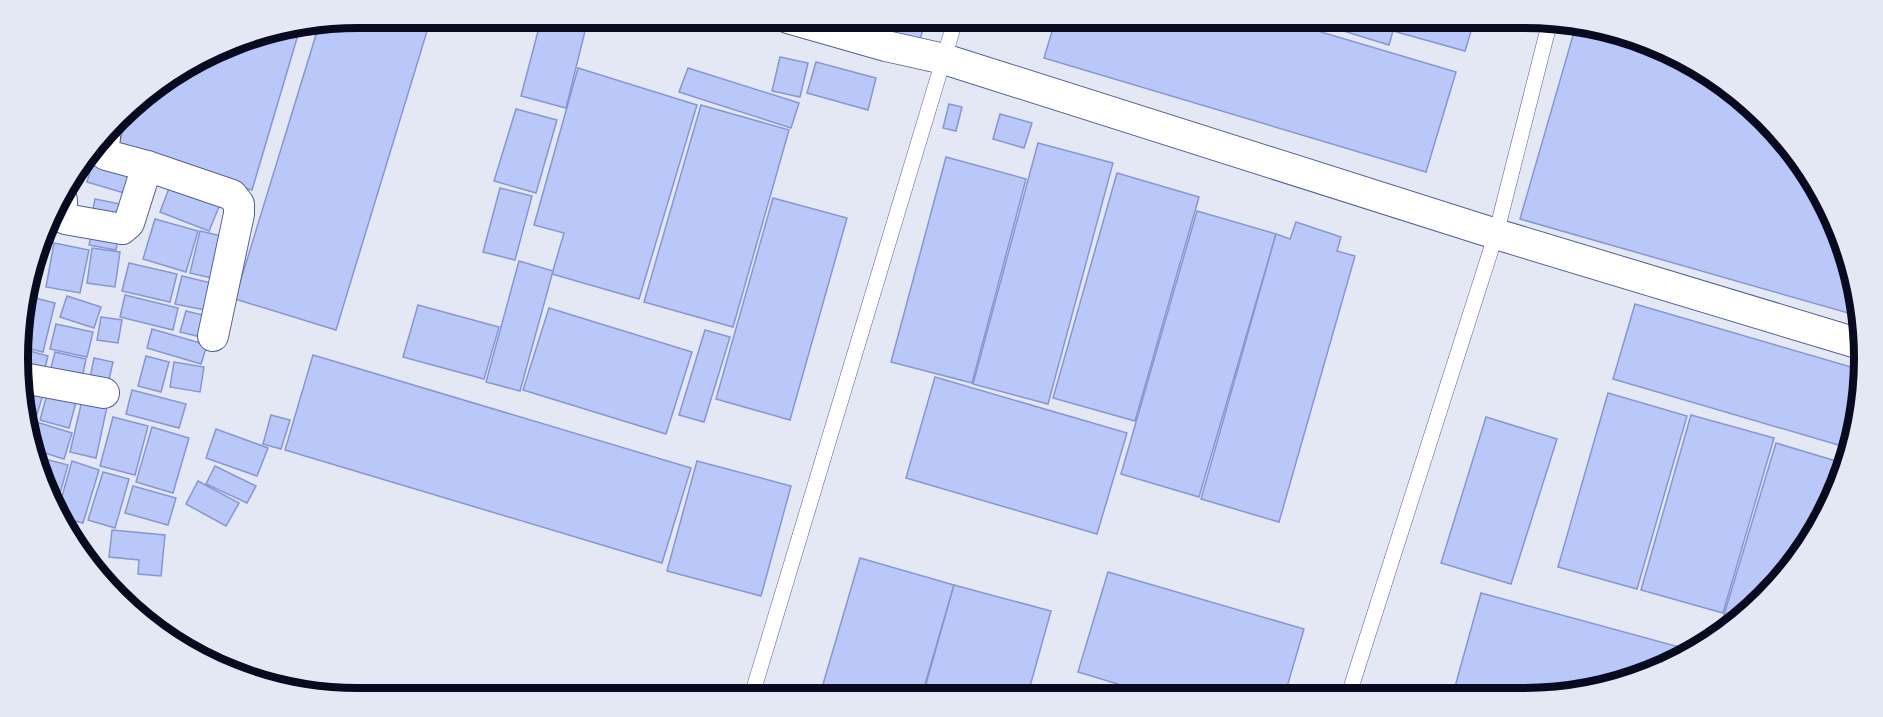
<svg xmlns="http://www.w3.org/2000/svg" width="1883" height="717" viewBox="0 0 1883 717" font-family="'Nunito Sans',sans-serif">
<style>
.building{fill:#bac8f9;stroke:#8796d1;stroke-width:1.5}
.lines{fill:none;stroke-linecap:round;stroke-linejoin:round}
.service-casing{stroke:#536097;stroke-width:16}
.minor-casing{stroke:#536097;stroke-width:32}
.service{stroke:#fff;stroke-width:15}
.minor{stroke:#fff;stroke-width:30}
.rim{fill:none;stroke:#080b20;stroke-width:8}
</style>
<rect width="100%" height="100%" fill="#e4e7f4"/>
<g class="building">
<polygon points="358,18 431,18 336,330 235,299 319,25"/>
<polygon points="853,18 926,18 920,40 852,23"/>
<polygon points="1056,18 1274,18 1456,72 1426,172 1044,58"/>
<polygon points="1312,18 1475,18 1465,51 1393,31 1389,45 1311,21"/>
<polygon points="541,20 585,31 566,108 521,96"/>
<polygon points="1576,25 1613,30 1732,89 1820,189 1862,317 1520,219"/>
<polygon points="300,28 252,190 117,151 130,107 134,102 249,36"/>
<polygon points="780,57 808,63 800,97 772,91"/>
<polygon points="816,62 876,78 868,110 807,93"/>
<polygon points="578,68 697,105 639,299 552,274 564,233 534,225"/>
<polygon points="688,68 799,103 791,128 679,92"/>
<polygon points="949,104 962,107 956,131 943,128"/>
<polygon points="701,105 789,130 733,327 644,302"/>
<polygon points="516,109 557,120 536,193 494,181"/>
<polygon points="1000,114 1032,123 1024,148 993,139"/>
<polygon points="1038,143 1113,163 1048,404 973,384"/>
<polygon points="946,157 1026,179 972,383 891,362"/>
<polygon points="92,164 136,178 131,195 87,182"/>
<polygon points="78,171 76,191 63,189"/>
<polygon points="1117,173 1199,197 1135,421 1053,398"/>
<polygon points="171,183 221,202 209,231 160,212"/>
<polygon points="500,188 532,196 515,260 483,252"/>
<polygon points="773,198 847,218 790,420 716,399"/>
<polygon points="95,199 120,204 118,215 93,209"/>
<polygon points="1197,211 1276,234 1199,497 1121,474"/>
<polygon points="155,219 198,231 186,272 143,259"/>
<polygon points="1296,222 1341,237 1337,251 1355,256 1279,522 1201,499 1276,234 1290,239"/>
<polygon points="93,227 119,232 116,250 89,245"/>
<polygon points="200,231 226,237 216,279 190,273"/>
<polygon points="54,243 89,250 80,293 46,287"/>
<polygon points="92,248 120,252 115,287 87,283"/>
<polygon points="519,261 553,271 520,391 486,382"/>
<polygon points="129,263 177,274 170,302 122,291"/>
<polygon points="182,276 211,283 205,310 175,304"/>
<polygon points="125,295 178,308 173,330 120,317"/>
<polygon points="67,296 101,307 94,328 60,317"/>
<polygon points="31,297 55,303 43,352 22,347 22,332"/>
<polygon points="1635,304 1858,369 1852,449 1613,379"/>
<polygon points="418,305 499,327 484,379 403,357"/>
<polygon points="549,308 692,352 666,434 523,390"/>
<polygon points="186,311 211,317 205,338 180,332"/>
<polygon points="101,317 122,320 118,343 97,340"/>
<polygon points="56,324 93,332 87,357 50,349"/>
<polygon points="152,329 207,345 201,364 147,348"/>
<polygon points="705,330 730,337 704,422 679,415"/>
<polygon points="26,350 48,356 42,380 23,376 23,363"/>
<polygon points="55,352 86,359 80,388 48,380"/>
<polygon points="313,355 691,468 662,563 285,450"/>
<polygon points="146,356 169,362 161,392 138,386"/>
<polygon points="94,358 113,362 106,392 88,388"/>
<polygon points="174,362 204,367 200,392 170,387"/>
<polygon points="935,377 1127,433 1097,534 906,478"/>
<polygon points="23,386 44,392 36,417 24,413"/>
<polygon points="49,387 78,395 69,428 40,420"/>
<polygon points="132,390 186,404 179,428 126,414"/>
<polygon points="1608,393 1687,416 1637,589 1558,567"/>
<polygon points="83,396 108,402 96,458 70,452"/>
<polygon points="271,415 290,420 281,449 263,444"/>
<polygon points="1691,415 1774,438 1723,613 1641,590"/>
<polygon points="113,417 148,426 135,475 100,466"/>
<polygon points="1486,417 1557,439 1511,584 1441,563"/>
<polygon points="30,420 72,433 64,459 35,450 27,430"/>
<polygon points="152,427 189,438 173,493 136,482"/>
<polygon points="216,429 268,448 257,476 206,458"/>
<polygon points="1776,443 1846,464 1808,547 1749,614 1741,620 1724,615"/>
<polygon points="41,458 68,465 57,504 40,462"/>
<polygon points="72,461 99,470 83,523 63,518 59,507"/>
<polygon points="697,461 791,486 761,596 667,571"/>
<polygon points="215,466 256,486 247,503 206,484"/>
<polygon points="103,472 129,479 115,528 88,520"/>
<polygon points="198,481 239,503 226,526 186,504"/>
<polygon points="133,486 176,498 168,525 125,513"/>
<polygon points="112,530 165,535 161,576 138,574 139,560 109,557"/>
<polygon points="860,558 954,585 921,698 819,698"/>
<polygon points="1108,572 1304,629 1284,697 1161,697 1078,672"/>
<polygon points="954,585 1051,611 1027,697 922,698"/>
<polygon points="1481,593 1694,651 1675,664 1569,696 1461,696 1453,694"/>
<polygon points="1053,688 1085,697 1050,697"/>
</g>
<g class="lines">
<g class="service-casing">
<g id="service">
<polyline points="1348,697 1496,234 1550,21"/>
<polyline points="751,698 956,18"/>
</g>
</g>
<g class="minor-casing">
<g id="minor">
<polyline points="788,18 886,46 944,59 1496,234 1860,344"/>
<polyline points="105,138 103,148 106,155 147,166 232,195 239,204 239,214 213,336"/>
<polyline points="61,197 62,201 62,216 65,219 122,229 129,223 147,166"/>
<polyline points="23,378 104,393"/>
</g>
</g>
<use href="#service" class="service"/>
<use href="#minor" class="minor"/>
</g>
<path d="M0 0H1883V717H0ZM358 28H1524A330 330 0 0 1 1854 358V358A330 330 0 0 1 1524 688H358A330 330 0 0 1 28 358V358A330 330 0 0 1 358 28Z" fill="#e4e7f4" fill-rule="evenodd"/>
<path class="rim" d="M358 28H1524A330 330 0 0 1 1854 358V358A330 330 0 0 1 1524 688H358A330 330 0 0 1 28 358V358A330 330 0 0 1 358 28Z"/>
</svg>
